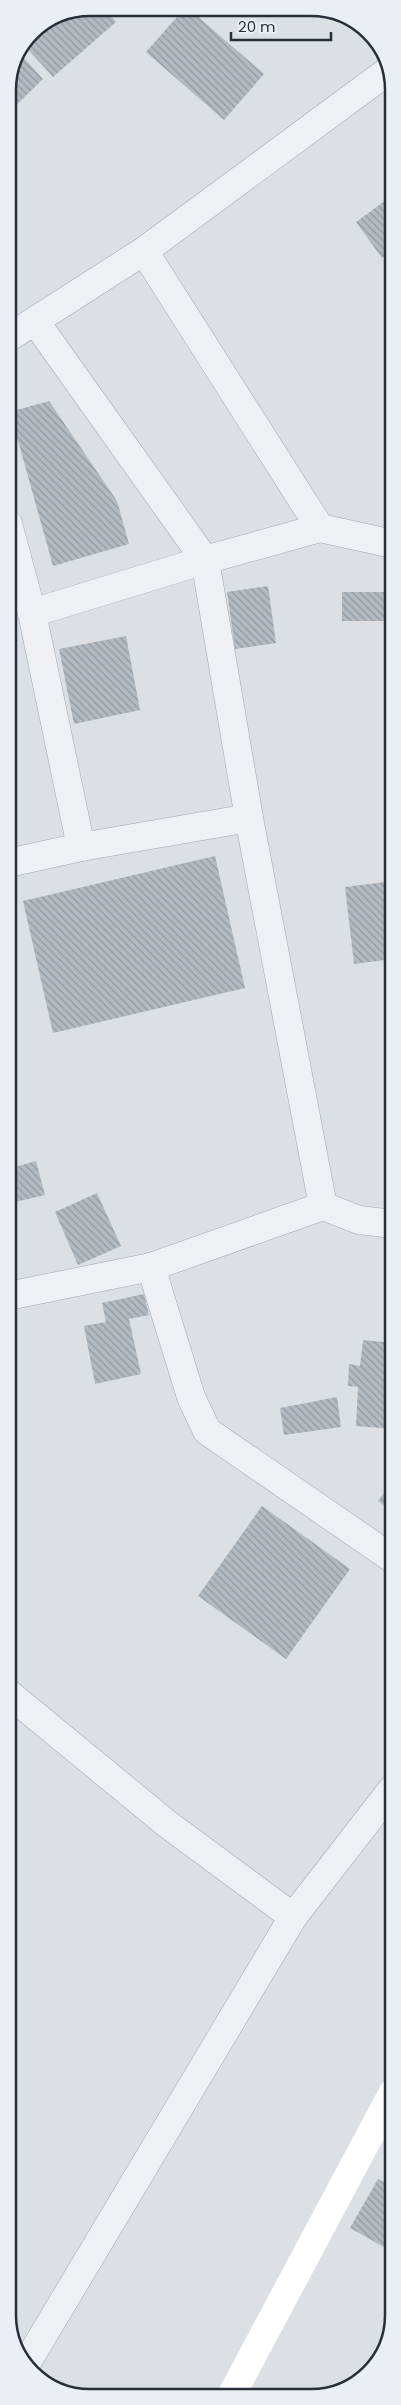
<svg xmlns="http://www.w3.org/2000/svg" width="401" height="2405" viewBox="0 0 401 2405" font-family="Poppins,sans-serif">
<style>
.building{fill:url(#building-back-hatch)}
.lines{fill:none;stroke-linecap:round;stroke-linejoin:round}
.street-casing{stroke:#a2a7ae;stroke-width:29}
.street{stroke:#eef0f3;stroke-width:28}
.secondary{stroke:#fff;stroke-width:28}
.rim{fill:none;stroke:#282f39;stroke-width:2.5}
</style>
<defs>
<pattern id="building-back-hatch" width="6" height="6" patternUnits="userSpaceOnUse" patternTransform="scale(1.25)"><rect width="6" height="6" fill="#b4bac1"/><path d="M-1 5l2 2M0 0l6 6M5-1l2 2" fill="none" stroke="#92989e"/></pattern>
</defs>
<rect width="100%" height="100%" fill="#dce0e5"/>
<g class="building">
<polygon points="90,8 104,8 116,22 53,77 25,46 32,31"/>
<polygon points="184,9 189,9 264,74 224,120 146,52"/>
<polygon points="21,55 43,79 8,113 8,85"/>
<polygon points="393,195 393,250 382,258 356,222"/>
<polygon points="49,401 117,501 129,544 53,566 10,412"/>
<polygon points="268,586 276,643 235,649 227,592"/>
<rect x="342" y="592" width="51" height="29"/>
<polygon points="126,636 140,710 74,724 59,649"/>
<polygon points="215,856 245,988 53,1033 23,901"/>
<polygon points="393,881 393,959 354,964 345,887"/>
<polygon points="8,983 16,1008 8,1011"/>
<polygon points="36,1161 45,1195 11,1203 8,1192 8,1169"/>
<polygon points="97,1193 121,1246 78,1265 55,1212"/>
<polygon points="144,1294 149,1315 129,1319 141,1374 95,1384 84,1326 106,1322 102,1303"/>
<polygon points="363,1340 393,1343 393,1429 356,1426 358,1387 348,1386 349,1364 360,1366"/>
<polygon points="337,1397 341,1427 284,1435 280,1408"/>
<polygon points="393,1481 393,1512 378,1501"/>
<polygon points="262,1506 350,1569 286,1659 198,1596"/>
<polygon points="378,2179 393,2187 393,2252 350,2228"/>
</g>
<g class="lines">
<g class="street-casing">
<g id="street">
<polyline points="144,251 320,528"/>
<polyline points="35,321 205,560 249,818 323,1206 359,1220 393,1224"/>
<polyline points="8,338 144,251 388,71"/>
<polyline points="8,524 32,613 81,847"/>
<polyline points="32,613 205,560 320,528 393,544"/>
<polyline points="8,863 81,847 249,818"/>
<polyline points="151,1267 191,1397 207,1431 393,1559"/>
<polyline points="8,1296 151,1267 323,1206"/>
<polyline points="8,1693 166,1823 293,1917"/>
<polyline points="26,2364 293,1917 393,1788"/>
</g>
</g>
<use href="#street" class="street"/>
<polyline class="secondary" points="231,2396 393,2092"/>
</g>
<path d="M0 0H401V2405H0ZM90 16H311A74 74 0 0 1 385 90V2315A74 74 0 0 1 311 2389H90A74 74 0 0 1 16 2315V90A74 74 0 0 1 90 16Z" fill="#ebeff3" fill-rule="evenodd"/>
<path class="rim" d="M90 16H311A74 74 0 0 1 385 90V2315A74 74 0 0 1 311 2389H90A74 74 0 0 1 16 2315V90A74 74 0 0 1 90 16Z"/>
<path d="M231 32v8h100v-8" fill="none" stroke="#282f39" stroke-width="2.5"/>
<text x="238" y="32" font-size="15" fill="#282f39" stroke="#ebeff3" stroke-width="4" paint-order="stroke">20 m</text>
</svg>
